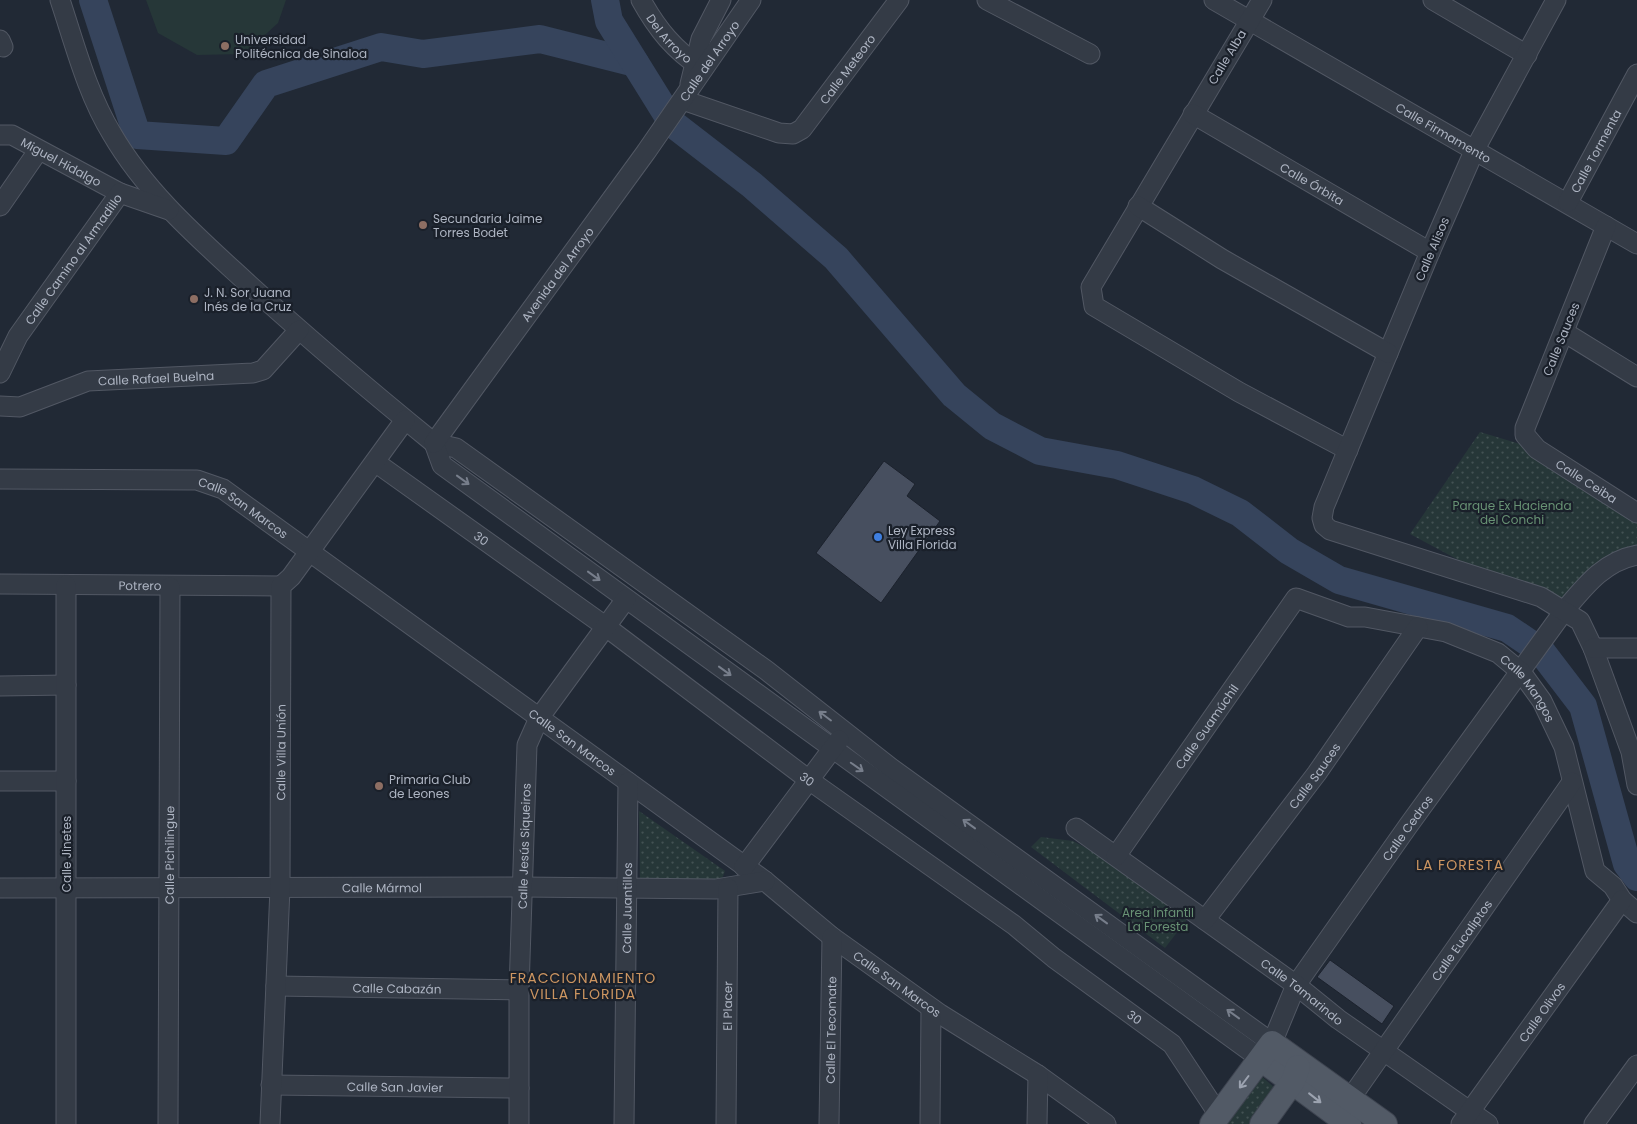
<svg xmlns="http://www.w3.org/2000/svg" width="1637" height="1124" viewBox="0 0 1637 1124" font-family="Poppins,sans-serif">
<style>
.grass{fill:#263738}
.park{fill:url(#park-dots)}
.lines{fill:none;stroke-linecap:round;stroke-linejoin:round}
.river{stroke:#36445c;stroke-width:28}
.building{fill:#474f5f;stroke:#1c222d}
.minor-casing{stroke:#525864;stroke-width:21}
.major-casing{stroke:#3e4450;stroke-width:26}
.minor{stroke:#343b46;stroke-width:19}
.major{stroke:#525a66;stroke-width:24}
.oneway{stroke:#777e8b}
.oneway2{stroke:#9ca3b0}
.education-dot{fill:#8d6e63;stroke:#1a202a;stroke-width:2}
.shop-dot{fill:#3f7fe0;stroke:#1a202a;stroke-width:2}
.labels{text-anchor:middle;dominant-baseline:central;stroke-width:4.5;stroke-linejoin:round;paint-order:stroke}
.street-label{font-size:12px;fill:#aeb5c3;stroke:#1a202a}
.poi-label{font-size:12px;fill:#aeb5c3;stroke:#1a202a;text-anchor:start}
.park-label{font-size:12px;fill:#689274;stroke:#1a202a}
.neighbourhood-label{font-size:14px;letter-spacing:1px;fill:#cc9561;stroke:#1a202a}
</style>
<defs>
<pattern id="park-dots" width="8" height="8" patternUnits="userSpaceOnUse" patternTransform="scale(1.25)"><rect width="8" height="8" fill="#263738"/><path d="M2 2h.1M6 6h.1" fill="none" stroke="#435253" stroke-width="1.8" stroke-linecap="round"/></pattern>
</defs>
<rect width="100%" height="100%" fill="#212935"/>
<polygon class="grass" points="146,0 286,0 278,23 244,54 197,55 158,33"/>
<g class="park">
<polygon points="1480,432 1537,449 1637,513 1637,555 1561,608 1507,586 1410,534"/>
<polygon points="639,811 725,871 720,884 640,882"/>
<polygon points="1041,837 1073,841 1107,859 1188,918 1165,948 1031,847"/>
<polygon points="1260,1075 1276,1089 1250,1124 1222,1124"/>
</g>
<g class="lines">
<g class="river">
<polyline points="93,0 137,135 226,141 266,84 381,47 423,54 540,39 635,63"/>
<polyline points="605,0 609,21 673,124 752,185 836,258 954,395 992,426 1040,451 1117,465 1193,490 1240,513 1289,551 1339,580 1507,628 1541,651 1583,706 1627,864 1637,877"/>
</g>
</g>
<g class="building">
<polygon points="884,461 915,484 907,496 940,521 881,603 816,553"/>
<polygon points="1330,960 1394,1006 1382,1024 1317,977"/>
</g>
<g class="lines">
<g class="minor-casing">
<g id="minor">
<path id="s1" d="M60 0C75 45 87 93 112 134 145 191 196 236 244 280 305 336 369 390 434 443L456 448 766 670 891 768 1272 1043 1296 985 1408 826 1564 611C1585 586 1604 561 1637 555"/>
<path id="s2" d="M641 0C657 29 674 50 703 69"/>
<polyline points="987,0 1090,54"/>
<path id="s3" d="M1214 0 1637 244"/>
<polyline points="1262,0 1091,287 1094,306 1239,392 1348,450"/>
<polyline points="1433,0 1527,55"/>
<polyline points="1556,0 1475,149 1430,252 1324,507 1322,518 1324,525 1330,530 1541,597 1580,621 1593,648 1631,752 1637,785"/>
<polyline points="0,40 3,47"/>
<polyline points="690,84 701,39 721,0"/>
<path id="s4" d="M683 100 779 133 793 134 802 129 899 0"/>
<path id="s5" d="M1193 114 1430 252"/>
<path id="s6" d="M0 135H12L120 193"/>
<path id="s7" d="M1568 202 1637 74"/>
<polyline points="0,206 38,151"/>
<polyline points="1138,206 1222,259 1388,353"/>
<path id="s8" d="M1606 226 1525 428V435L1537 449 1637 513"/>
<polyline points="1564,332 1637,377"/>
<path id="s9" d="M0 373 18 336 120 193 169 210"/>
<path id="s10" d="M0 406 20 407 88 381 253 373 263 370 299 330"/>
<polyline points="434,443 442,465 1261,1059"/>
<path id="s11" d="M434 443 646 152 751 0"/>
<path id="s12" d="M375 462 605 626 809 780 1014 925 1054 958 1172 1044 1219 1115"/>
<path id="s13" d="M0 479 197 480 223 489 765 881 832 937 940 1014 1038 1075 1106 1124"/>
<path id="s14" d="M0 584 281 586"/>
<polyline points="1593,648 1637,648"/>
<polyline points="0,686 66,685"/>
<polyline points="0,781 66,781"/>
<path id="s15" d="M1076 828 1296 985 1338 1019 1488 1124"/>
<path id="s16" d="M1116 856 1296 598 1349 617H1365L1446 632 1498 653 1521 672 1542 701 1564 747 1595 871 1613 886 1622 900 1637 913"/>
<polyline points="744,867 839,740"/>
<path id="s17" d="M0 888 522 887 716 889 765 881"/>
<path id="s18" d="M1205 920 1317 773 1418 627"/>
<path id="s19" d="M276 986 519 990"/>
<path id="s20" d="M271 1085 519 1088"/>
<path id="s21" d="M1350 1099 1572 782"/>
<polyline points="66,1124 66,585"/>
<path id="s22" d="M168 1124 170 587"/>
<path id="s23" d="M270 1124 280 888 281 586 291 577 405 420"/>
<path id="s24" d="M519 1124V990L527 745 539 718 626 599"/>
<path id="s25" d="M624 1124 628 782"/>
<path id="s26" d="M726 1124 728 888"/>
<path id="s27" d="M829 1124 832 937"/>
<polyline points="930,1124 931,1008"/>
<polyline points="1037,1124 1038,1075"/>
<path id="s28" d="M1461 1124 1622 900"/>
<polyline points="1594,1124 1637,1065"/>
</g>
</g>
<g class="major-casing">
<g id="major">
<polyline points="1261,1059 1349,1124"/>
<polyline points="1212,1124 1272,1043 1385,1124"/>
<polyline points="1262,1124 1293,1081 1298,1067"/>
</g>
</g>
<use href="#minor" class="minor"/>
<use href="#major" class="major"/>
</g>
<defs><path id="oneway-shaft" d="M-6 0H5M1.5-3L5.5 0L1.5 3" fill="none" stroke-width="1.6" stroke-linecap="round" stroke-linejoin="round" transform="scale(1.25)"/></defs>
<g class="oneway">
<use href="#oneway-shaft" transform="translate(463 480) rotate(36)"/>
<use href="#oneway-shaft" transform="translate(594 576) rotate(36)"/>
<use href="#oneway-shaft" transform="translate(725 671) rotate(36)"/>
<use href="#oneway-shaft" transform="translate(825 716) rotate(-143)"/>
<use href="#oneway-shaft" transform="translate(857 767) rotate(35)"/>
<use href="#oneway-shaft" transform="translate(969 824) rotate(-144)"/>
<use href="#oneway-shaft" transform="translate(1101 919) rotate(-144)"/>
<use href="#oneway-shaft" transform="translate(1233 1014) rotate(-144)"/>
</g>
<g class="oneway2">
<use href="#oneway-shaft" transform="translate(1244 1082) rotate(127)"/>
<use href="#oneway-shaft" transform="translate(1315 1098) rotate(38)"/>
</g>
<g class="education-dot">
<circle cx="225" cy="46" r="5"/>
<circle cx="423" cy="225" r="5"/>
<circle cx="194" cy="299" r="5"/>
<circle cx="379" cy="786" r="5"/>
</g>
<circle class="shop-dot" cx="878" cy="537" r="5"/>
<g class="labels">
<g class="street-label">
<text stroke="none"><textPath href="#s2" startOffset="48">Del Arroyo</textPath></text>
<text stroke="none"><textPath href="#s11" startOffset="471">Calle del Arroyo</textPath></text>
<text transform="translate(1227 57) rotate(-59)">Calle Alba</text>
<text stroke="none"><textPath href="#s4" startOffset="201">Calle Meteoro</textPath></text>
<text stroke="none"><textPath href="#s3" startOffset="265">Calle Firmamento</textPath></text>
<text stroke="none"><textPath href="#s7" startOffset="58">Calle Tormenta</textPath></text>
<text stroke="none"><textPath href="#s6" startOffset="68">Miguel Hidalgo</textPath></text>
<text stroke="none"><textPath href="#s5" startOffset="138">Calle Órbita</textPath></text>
<text transform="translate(1432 249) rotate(-67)">Calle Alisos</text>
<text stroke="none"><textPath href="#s9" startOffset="136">Calle Camino al Armadillo</textPath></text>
<text stroke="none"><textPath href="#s11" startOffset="209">Avenida del Arroyo</textPath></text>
<text transform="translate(1561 339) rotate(-68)">Calle Sauces</text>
<text stroke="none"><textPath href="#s10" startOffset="161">Calle Rafael Buelna</textPath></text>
<text stroke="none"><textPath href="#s8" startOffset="302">Calle Ceiba</textPath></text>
<text stroke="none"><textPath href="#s13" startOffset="251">Calle San Marcos</textPath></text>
<text stroke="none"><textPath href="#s12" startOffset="131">30</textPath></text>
<text stroke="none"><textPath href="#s14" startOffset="140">Potrero</textPath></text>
<text stroke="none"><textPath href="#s16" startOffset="572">Calle Mangos</textPath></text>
<text stroke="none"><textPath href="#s16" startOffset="158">Calle Guamúchil</textPath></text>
<text stroke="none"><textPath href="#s13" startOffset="656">Calle San Marcos</textPath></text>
<text stroke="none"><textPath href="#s23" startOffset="372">Calle Villa Unión</textPath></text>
<text stroke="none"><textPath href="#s18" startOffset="181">Calle Sauces</textPath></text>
<text stroke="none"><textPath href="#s12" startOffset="536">30</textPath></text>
<text stroke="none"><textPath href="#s1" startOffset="1880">Calle Cedros</textPath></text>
<text stroke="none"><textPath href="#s24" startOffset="278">Calle Jesús Siqueiros</textPath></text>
<text transform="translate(66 854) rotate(-90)">Calle Jinetes</text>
<text stroke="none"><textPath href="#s22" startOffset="269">Calle Pichilingue</textPath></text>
<text stroke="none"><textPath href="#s17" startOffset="382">Calle Mármol</textPath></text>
<text stroke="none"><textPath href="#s25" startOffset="216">Calle Juantillos</textPath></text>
<text stroke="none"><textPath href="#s21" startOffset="194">Calle Eucaliptos</textPath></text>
<text stroke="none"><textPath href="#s13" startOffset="1061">Calle San Marcos</textPath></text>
<text stroke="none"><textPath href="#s19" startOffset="121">Calle Cabazán</textPath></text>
<text stroke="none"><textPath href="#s15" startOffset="279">Calle Tamarindo</textPath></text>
<text stroke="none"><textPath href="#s26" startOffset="118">El Placer</textPath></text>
<text stroke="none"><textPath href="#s28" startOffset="138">Calle Olivos</textPath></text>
<text stroke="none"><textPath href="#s12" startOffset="941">30</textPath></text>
<text stroke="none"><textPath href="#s27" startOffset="94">Calle El Tecomate</textPath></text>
<text stroke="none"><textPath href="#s20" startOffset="124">Calle San Javier</textPath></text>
</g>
<g class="poi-label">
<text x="235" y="39">Universidad<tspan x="235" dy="14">Politécnica de Sinaloa</tspan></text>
<text x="433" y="218">Secundaria Jaime<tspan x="433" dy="14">Torres Bodet</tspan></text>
<text x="204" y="292">J. N. Sor Juana<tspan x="204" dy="14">Inés de la Cruz</tspan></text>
<text x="888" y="530">Ley Express<tspan x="888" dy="14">Villa Florida</tspan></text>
<text x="389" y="779">Primaria Club<tspan x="389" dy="14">de Leones</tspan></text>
</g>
<g class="park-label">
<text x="1512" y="505">Parque Ex Hacienda<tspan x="1512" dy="14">del Conchi</tspan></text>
<text x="1158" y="912">Area Infantil<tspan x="1158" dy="14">La Foresta</tspan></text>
</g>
<g class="neighbourhood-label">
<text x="1460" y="865">LA FORESTA</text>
<text x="583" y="978">FRACCIONAMIENTO<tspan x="583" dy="16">VILLA FLORIDA</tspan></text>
</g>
</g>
</svg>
